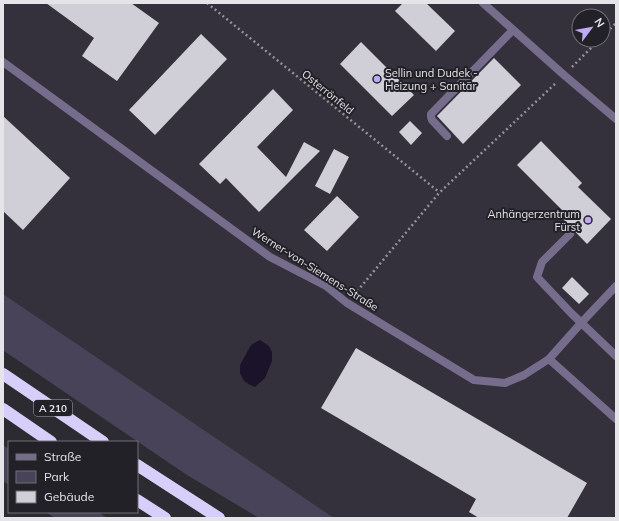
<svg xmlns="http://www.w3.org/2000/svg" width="619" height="521" viewBox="0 0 619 521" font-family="Mulish,sans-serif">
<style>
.built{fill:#34313d;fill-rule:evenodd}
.green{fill:#484359}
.water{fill:#1a1329}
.building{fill:#d0cfd7}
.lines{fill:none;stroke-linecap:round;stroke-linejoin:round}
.path{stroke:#929196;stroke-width:2.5;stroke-dasharray:2 3;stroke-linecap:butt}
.lane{stroke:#756d8b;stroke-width:8}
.street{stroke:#756d8b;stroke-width:8}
.highway{stroke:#d8cefa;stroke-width:12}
.poi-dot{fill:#bea9f5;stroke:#222127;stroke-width:1.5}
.labels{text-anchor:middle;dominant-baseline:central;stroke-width:4;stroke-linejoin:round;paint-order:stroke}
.shield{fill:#222127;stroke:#aaaaae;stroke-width:1}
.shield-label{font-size:10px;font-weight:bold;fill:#e5e4e8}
.poi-label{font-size:11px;fill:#e5e4e8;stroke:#222127;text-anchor:start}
.street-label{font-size:11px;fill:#e5e4e8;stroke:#222127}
</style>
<rect width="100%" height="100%" fill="#2c2b31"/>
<path class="built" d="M3 3H616V518H334L3 294ZM579 16H603V40H579Z"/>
<g class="green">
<polygon points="3,294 334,518 259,518 187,475 4,351"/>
<polygon points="3,445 9,449 9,485 3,481"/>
<polygon points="46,512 98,512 107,518 55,518"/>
</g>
<polygon class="water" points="260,340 269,346 272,352 272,361 265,378 255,387 252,386 244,381 240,373 240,365 251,345"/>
<g class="building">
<polygon points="46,3 131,3 159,23 117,81 82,56 94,38"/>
<polygon points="403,3 426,3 455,31 436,51 395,11"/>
<polygon points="201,34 227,59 155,135 129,110"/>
<polygon points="361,42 414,95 392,116 340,64"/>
<polygon points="494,58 521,85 463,144 437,116"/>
<polygon points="273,89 293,110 257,147 286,177 304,142 320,151 259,212 226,178 220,184 199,164"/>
<polygon points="3,116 70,178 23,230 3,211"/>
<polygon points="410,121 422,133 411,145 399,132"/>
<polygon points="541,141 582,183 578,187 611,219 587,244 564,220 568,216 517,165"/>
<polygon points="334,149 349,157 330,194 315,186"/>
<polygon points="337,196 359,217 327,251 304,230"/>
<polygon points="572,277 589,294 579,304 562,288"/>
<polygon points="356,348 587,483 567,518 479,518 469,512 476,499 321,408"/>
</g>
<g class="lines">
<g class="path">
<polyline points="207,3 439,192"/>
<polyline points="603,36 616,23"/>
<polyline points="572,67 599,40"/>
<polyline points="354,295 439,193 557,82"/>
</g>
<g class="lane">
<polyline points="447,136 432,120 431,117 431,114 513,30"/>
<polyline points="570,234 542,262 537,277 571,313 616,356"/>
<polyline points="549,359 616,419"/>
</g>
<g class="street">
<polyline points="483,3 564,75 616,119"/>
<polyline points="3,62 270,257 326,286 347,303 474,380 505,383 524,375 549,359 582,322 616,286"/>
</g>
<g class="highway">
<polyline points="3,374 103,442"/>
<polyline points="3,409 51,442"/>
<polyline points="137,465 219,518"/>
<polyline points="137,500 165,518"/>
</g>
</g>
<g class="poi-dot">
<circle cx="377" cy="79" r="4"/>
<circle cx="588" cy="220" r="4"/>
</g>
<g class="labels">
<rect class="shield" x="34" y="400" width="38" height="16" rx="3"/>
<g class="shield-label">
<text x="53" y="408">A 210</text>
</g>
<g class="poi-label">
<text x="385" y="73">Sellin und Dudek -<tspan x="385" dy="13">Heizung + Sanitär</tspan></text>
<text x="580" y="214" text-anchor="end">Anhängerzentrum<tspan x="580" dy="13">Fürst</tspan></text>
</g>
<g class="street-label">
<text transform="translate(328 92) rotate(39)">Osterrönfeld</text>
<text transform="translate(315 269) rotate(32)">Werner-von-Siemens-Straße</text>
</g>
</g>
<rect width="619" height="521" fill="none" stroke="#e5e4e8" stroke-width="8"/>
<rect x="8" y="441" width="130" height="72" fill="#222127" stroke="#706f74"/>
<rect x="16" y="454" width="20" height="6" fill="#756d8b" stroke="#706f74"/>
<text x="44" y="461" font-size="12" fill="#e5e4e8">Straße</text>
<rect x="16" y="471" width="20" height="12" fill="#484359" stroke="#706f74"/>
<text x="44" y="481" font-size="12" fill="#e5e4e8">Park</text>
<rect x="16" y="491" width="20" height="12" fill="#d0cfd7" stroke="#706f74"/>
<text x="44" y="501" font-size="12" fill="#e5e4e8">Gebäude</text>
<g transform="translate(591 28) rotate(58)"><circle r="19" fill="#222127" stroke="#706f74"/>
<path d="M0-3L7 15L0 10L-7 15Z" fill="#bea9f5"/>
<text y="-6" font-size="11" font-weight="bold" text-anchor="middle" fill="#e5e4e8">N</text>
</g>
</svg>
